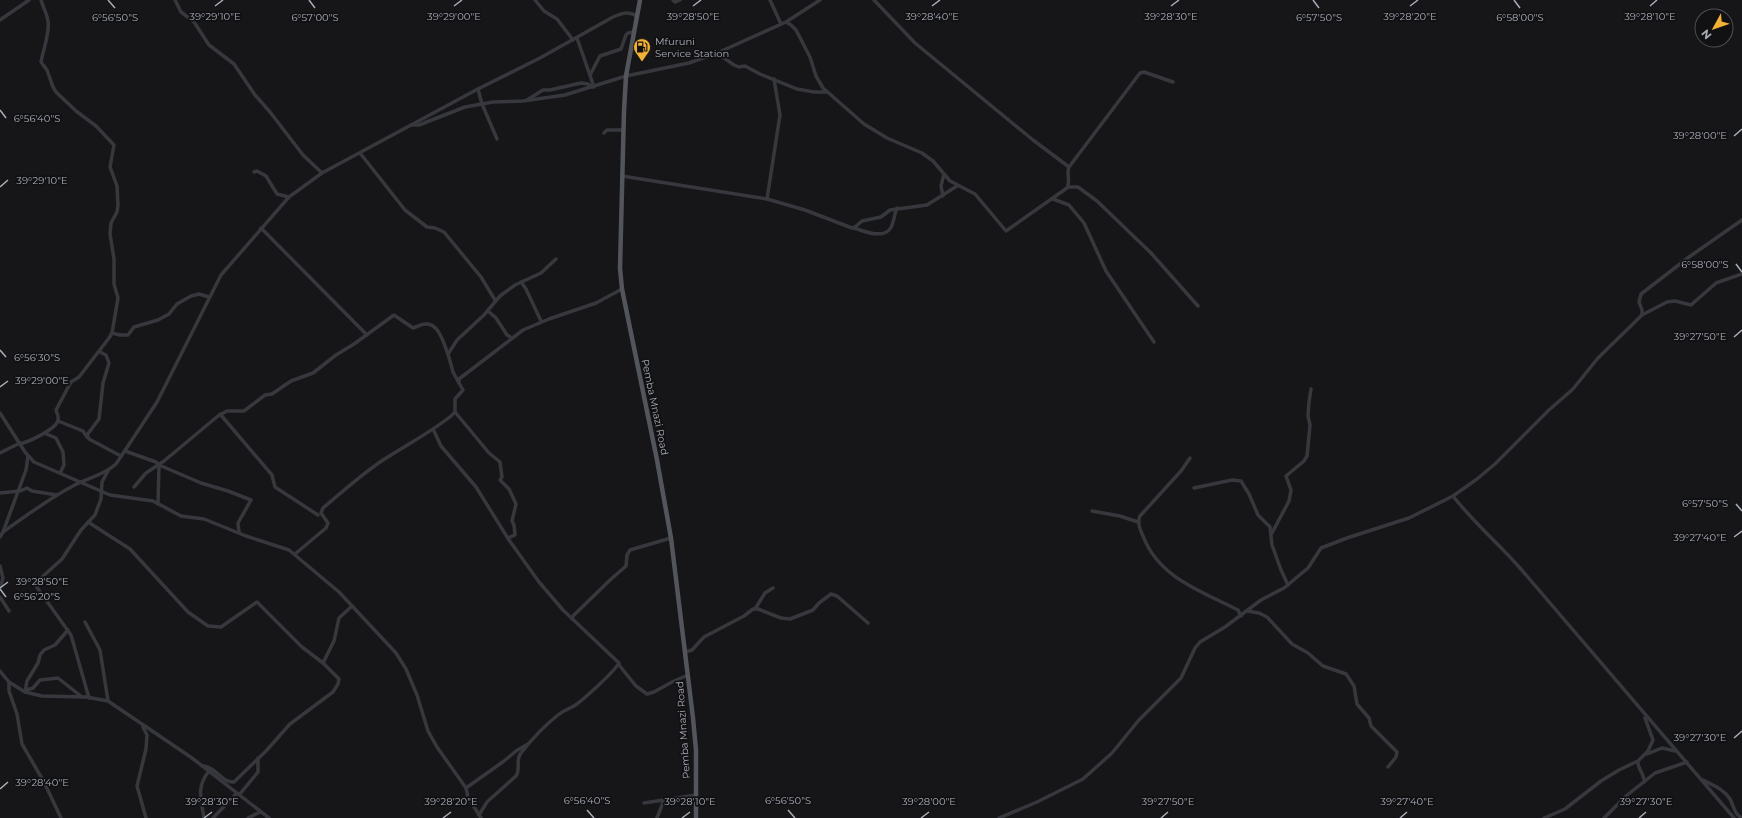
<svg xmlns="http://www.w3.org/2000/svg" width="1742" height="818" viewBox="0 0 1742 818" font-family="Montserrat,sans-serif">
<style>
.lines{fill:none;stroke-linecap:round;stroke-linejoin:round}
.minor{stroke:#37383d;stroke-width:3.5}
.major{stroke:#53555c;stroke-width:4.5}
.ticks{fill:none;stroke:#a8adb8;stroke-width:1.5}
.labels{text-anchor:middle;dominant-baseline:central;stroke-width:3.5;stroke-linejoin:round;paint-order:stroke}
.poi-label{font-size:10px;fill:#a8adb8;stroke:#111113;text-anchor:start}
.street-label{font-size:10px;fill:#a8adb8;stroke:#111113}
.ticks-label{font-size:10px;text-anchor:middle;fill:#a8adb8;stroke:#111113;stroke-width:3.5;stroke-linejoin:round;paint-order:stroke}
</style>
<rect width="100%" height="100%" fill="#161618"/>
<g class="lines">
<g class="minor">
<polyline points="175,0 181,12 194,22 209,45 234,64 255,95 270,112 303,155 322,173"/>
<polyline points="535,0 544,11 557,19 573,40"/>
<polyline points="673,0 675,2 680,0"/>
<polyline points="770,0 781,24"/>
<polyline points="874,0 915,43 1033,140 1069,167"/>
<polyline points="0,20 29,0"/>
<path d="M786 22 791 25 796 30 810 57 816 76 823 88 864 124 887 138 922 153 933 161 950 181 975 194 1006 231 1067 188C1071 181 1066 174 1069 167L1140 73 1144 72 1173 82"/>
<polyline points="577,38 594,87"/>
<polyline points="717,53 734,65 739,67 745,66 760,74 797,89 814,92 827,92"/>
<polyline points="590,75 600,56 621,49 626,35 628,33 634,32"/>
<polyline points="478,89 482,104 497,139"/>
<polyline points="527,100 543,90 550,90 581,83 588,84 592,87"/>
<polyline points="411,125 419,125 465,107 493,102 523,101 565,95 626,76 689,63 717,53 786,22 820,0"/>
<polyline points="604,133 607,130 623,130"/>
<polyline points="360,153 405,210 427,227 435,228 444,232 481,277 495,300"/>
<polyline points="254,172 257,171 266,176 277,194 289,197"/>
<polyline points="622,176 767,199 805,210 852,228 855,227 862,221 881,217 890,210 927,205 957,186"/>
<polyline points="1068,187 1078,187 1097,201 1151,253 1198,306"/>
<polyline points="943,196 941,186 944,174"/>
<polyline points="767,199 780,115 774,79"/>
<polyline points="1053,199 1069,205 1084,223 1106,271 1154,342"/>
<polyline points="261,228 367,335"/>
<path d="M854 228C863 231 882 239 890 229 894 224 894 214 897 208"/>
<polyline points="521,282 526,289 541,321"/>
<polyline points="488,311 496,318 507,335 512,338"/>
<polyline points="1642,315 1642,310 1639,302 1641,294 1689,257 1742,220"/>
<polyline points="112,333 120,335 128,335 134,327 158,320 169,314 177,304 191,296 199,294 209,297"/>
<polyline points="100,352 106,355 109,363 103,383 99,419 87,435 89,439 121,456"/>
<polyline points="459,383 453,372 448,354 457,340 484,315 500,296 515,285 541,273 556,259"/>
<polyline points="455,412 489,453 500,462 502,477 500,480 509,489 516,504 512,521 514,525 515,535 508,538"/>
<polyline points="0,413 25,452 34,462 110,495 153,501 181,516 204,519 246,536 289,550 339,592 396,653 406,669 417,695 428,731 437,747 466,788 468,797 481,818"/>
<polyline points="220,414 272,475 275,487 318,515"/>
<polyline points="58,421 83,431 87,437"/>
<path d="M433 429 441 446 476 487 509 540 539 582 563 610 619 663C614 672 582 701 574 706 568 709 563 711 558 715 544 726 532 739 521 753 515 760 521 769 516 776L487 802 479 815"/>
<polyline points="44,433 56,438 63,452 64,465 60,473"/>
<path d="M20 444C28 442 57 429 58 420 59 417 57 413 56 410L71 382 79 377 109 338 112 333 118 298 114 284V259L110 234 111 223 117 212 118 205 117 186 110 167 114 145 96 126 76 111 56 92 53 87 47 70 41 62C43 50 50 33 48 21 47 14 43 7 41 0"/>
<polyline points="125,451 156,462 159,465 158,504"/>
<polyline points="0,453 20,443"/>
<path d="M1190 458 1181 471 1140 516C1137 522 1140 530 1143 536 1159 578 1201 591 1238 610L1241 616"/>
<polyline points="159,465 201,483 228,491 251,500 238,523 239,532"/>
<path d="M134 487 146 473 164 461 218 416 227 411H244L265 395 272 394 291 381 313 373 336 355 354 344 394 315 413 328C417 327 421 324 425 324 439 322 444 345 448 354"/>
<polyline points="1194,488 1232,480 1241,481 1249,494 1258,515 1270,527 1272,545 1281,570 1288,585"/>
<polyline points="0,493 20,491 27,488 32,491 57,495"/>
<path d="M1453 496C1473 522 1498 543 1520 568L1734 818"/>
<polyline points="1092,511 1120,516 1138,522"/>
<polyline points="88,522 130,549 188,612 208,626 221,627 257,602 302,647 323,663"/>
<polyline points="3,532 26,470 28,456"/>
<polyline points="1272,533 1289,501 1291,490 1286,476 1304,461 1307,456 1310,425 1308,416 1309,402 1311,389"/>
<path d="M0 537 3 532C26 516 48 499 73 486 88 478 104 475 116 464L157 402 221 275 289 197 322 173 476 90 540 58 613 17C622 13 628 11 637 16"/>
<path d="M295 554 326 528 328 523 321 513 323 508C342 492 362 474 383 460 406 445 430 433 451 416L455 412V399L463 390 459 383V379L523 330 549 319 596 303 622 289"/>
<polyline points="0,566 3,578 0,588"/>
<polyline points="0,597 9,611"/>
<polyline points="755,609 765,593 773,588"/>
<polyline points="1247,611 1259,613 1267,617 1292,644 1308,653 1323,666 1346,674 1354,686 1357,704 1369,718 1371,726 1397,752 1396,757 1388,767"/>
<polyline points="572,619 573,616 610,580 626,566 627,555 630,550 671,538"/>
<polyline points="85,622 100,650 108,701"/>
<polyline points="685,652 692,650 704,637 744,616 753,609 758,609 781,618 790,619 813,610 819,603 831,594 837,596 868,623"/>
<polyline points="619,665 636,686 647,694 654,692 672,682 688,675"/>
<polyline points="0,671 9,682 25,692 42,696 86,697 108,701 192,758 269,818"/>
<polyline points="9,682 9,691 17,714 22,744 44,782 61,818"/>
<polyline points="26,690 33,688 40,680 58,678 82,697"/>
<polyline points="25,692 27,681 38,663 40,655 44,650 55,645 68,630"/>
<polyline points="89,698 71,635 36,586 41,578 62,559 81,530 95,515 101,499 102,482 108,471"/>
<polyline points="143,727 147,735 146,749 137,786 146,818"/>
<polyline points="1647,754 1662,748 1675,751"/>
<path d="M204 766C217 768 222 783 234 782L266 751 290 724 333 692 338 684 339 679 323 663 334 641 339 618 352 606"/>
<path d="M1703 780C1712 785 1724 789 1730 799 1734 806 1734 814 1742 818"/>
<path d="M1644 782C1645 774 1637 769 1638 761L1648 751 1653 740 1645 718"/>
<polyline points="466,788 504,761 516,751 528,744"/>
<polyline points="239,795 258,772 258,758"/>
<polyline points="644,803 696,795"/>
<path d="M204 818C201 799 196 787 209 771"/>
<polyline points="213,818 237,793"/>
<polyline points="248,818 260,812"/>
<polyline points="657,818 664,800"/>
<polyline points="999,818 1037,802 1083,779 1112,753 1139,720 1181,678 1195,648 1200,642 1225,627 1261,600 1284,588 1308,568 1321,548 1347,538 1409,518 1453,496 1477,479 1495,464 1549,410 1573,389 1598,358 1642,315 1667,302 1675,301 1691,305 1716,283 1742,274"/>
<polyline points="1544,818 1565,809 1601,781 1619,770 1638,761"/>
<polyline points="1604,818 1626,796 1655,773 1687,762"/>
</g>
<polyline class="major" points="640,0 626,76 624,111 620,268 622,289 657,460 671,538 693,718 696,750 696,818"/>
</g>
<path class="ticks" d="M108 0 115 8M309 0 315 8M1313 0 1319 8M1514 0 1520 8M215 6 223 0M454 6 462 0M693 6 701 0M932 6 940 0M1171 6 1179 0M1410 6 1418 0M1650 6 1657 0M0 110 6 118M1734 136 1742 129M0 187 8 180M1736 264 1742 272M1734 337 1742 330M0 350 6 357M0 387 8 381M1736 504 1742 511M1734 537 1742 531M0 588 8 582M0 589 6 597M1734 738 1742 731M0 789 8 782M587 810 594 818M788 810 795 818M204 818 212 812M443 818 451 812M682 818 690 812M921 818 929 812M1161 818 1168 812M1400 818 1407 812M1639 818 1646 812"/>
<defs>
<g id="fuel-pin" transform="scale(0.9)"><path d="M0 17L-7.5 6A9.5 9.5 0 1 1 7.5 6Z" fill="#f2b134" stroke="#111113"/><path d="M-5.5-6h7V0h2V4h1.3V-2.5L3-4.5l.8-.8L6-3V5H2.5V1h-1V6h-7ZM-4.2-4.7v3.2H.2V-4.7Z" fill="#111"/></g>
</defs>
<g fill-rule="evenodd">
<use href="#fuel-pin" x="642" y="47"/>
</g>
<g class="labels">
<g class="poi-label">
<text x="655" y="41">Mfuruni<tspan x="655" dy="12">Service Station</tspan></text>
</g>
<g class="street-label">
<text transform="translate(655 407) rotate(78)">Pemba Mnazi Road</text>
<text transform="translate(683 730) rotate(-94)">Pemba Mnazi Road</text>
</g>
</g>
<g class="ticks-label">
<text x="1410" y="20">39°28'20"E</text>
<text x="215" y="20">39°29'10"E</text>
<text x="454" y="20">39°29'00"E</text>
<text x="693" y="20">39°28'50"E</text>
<text x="932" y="20">39°28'40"E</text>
<text x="1171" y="20">39°28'30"E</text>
<text x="1650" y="20">39°28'10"E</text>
<text x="115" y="21">6°56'50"S</text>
<text x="315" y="21">6°57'00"S</text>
<text x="1319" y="21">6°57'50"S</text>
<text x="1520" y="21">6°58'00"S</text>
<text x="37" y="122">6°56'40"S</text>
<text x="1700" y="139">39°28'00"E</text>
<text x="42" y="184">39°29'10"E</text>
<text x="1705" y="268">6°58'00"S</text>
<text x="1700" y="340">39°27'50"E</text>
<text x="37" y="361">6°56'30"S</text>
<text x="42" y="384">39°29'00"E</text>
<text x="1705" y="507">6°57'50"S</text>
<text x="1700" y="541">39°27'40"E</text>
<text x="42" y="585">39°28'50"E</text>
<text x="37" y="600">6°56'20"S</text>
<text x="1700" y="741">39°27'30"E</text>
<text x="42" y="786">39°28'40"E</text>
<text x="587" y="804">6°56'40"S</text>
<text x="788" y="804">6°56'50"S</text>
<text x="212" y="805">39°28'30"E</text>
<text x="451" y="805">39°28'20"E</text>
<text x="690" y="805">39°28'10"E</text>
<text x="929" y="805">39°28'00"E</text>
<text x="1168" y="805">39°27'50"E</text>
<text x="1407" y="805">39°27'40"E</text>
<text x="1646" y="805">39°27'30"E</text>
</g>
<g transform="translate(1714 28) rotate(230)"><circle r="19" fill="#111113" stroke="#4d4f55"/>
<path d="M0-3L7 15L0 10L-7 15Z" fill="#f2b134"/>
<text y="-6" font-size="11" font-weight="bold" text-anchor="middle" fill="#a8adb8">N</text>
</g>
</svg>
